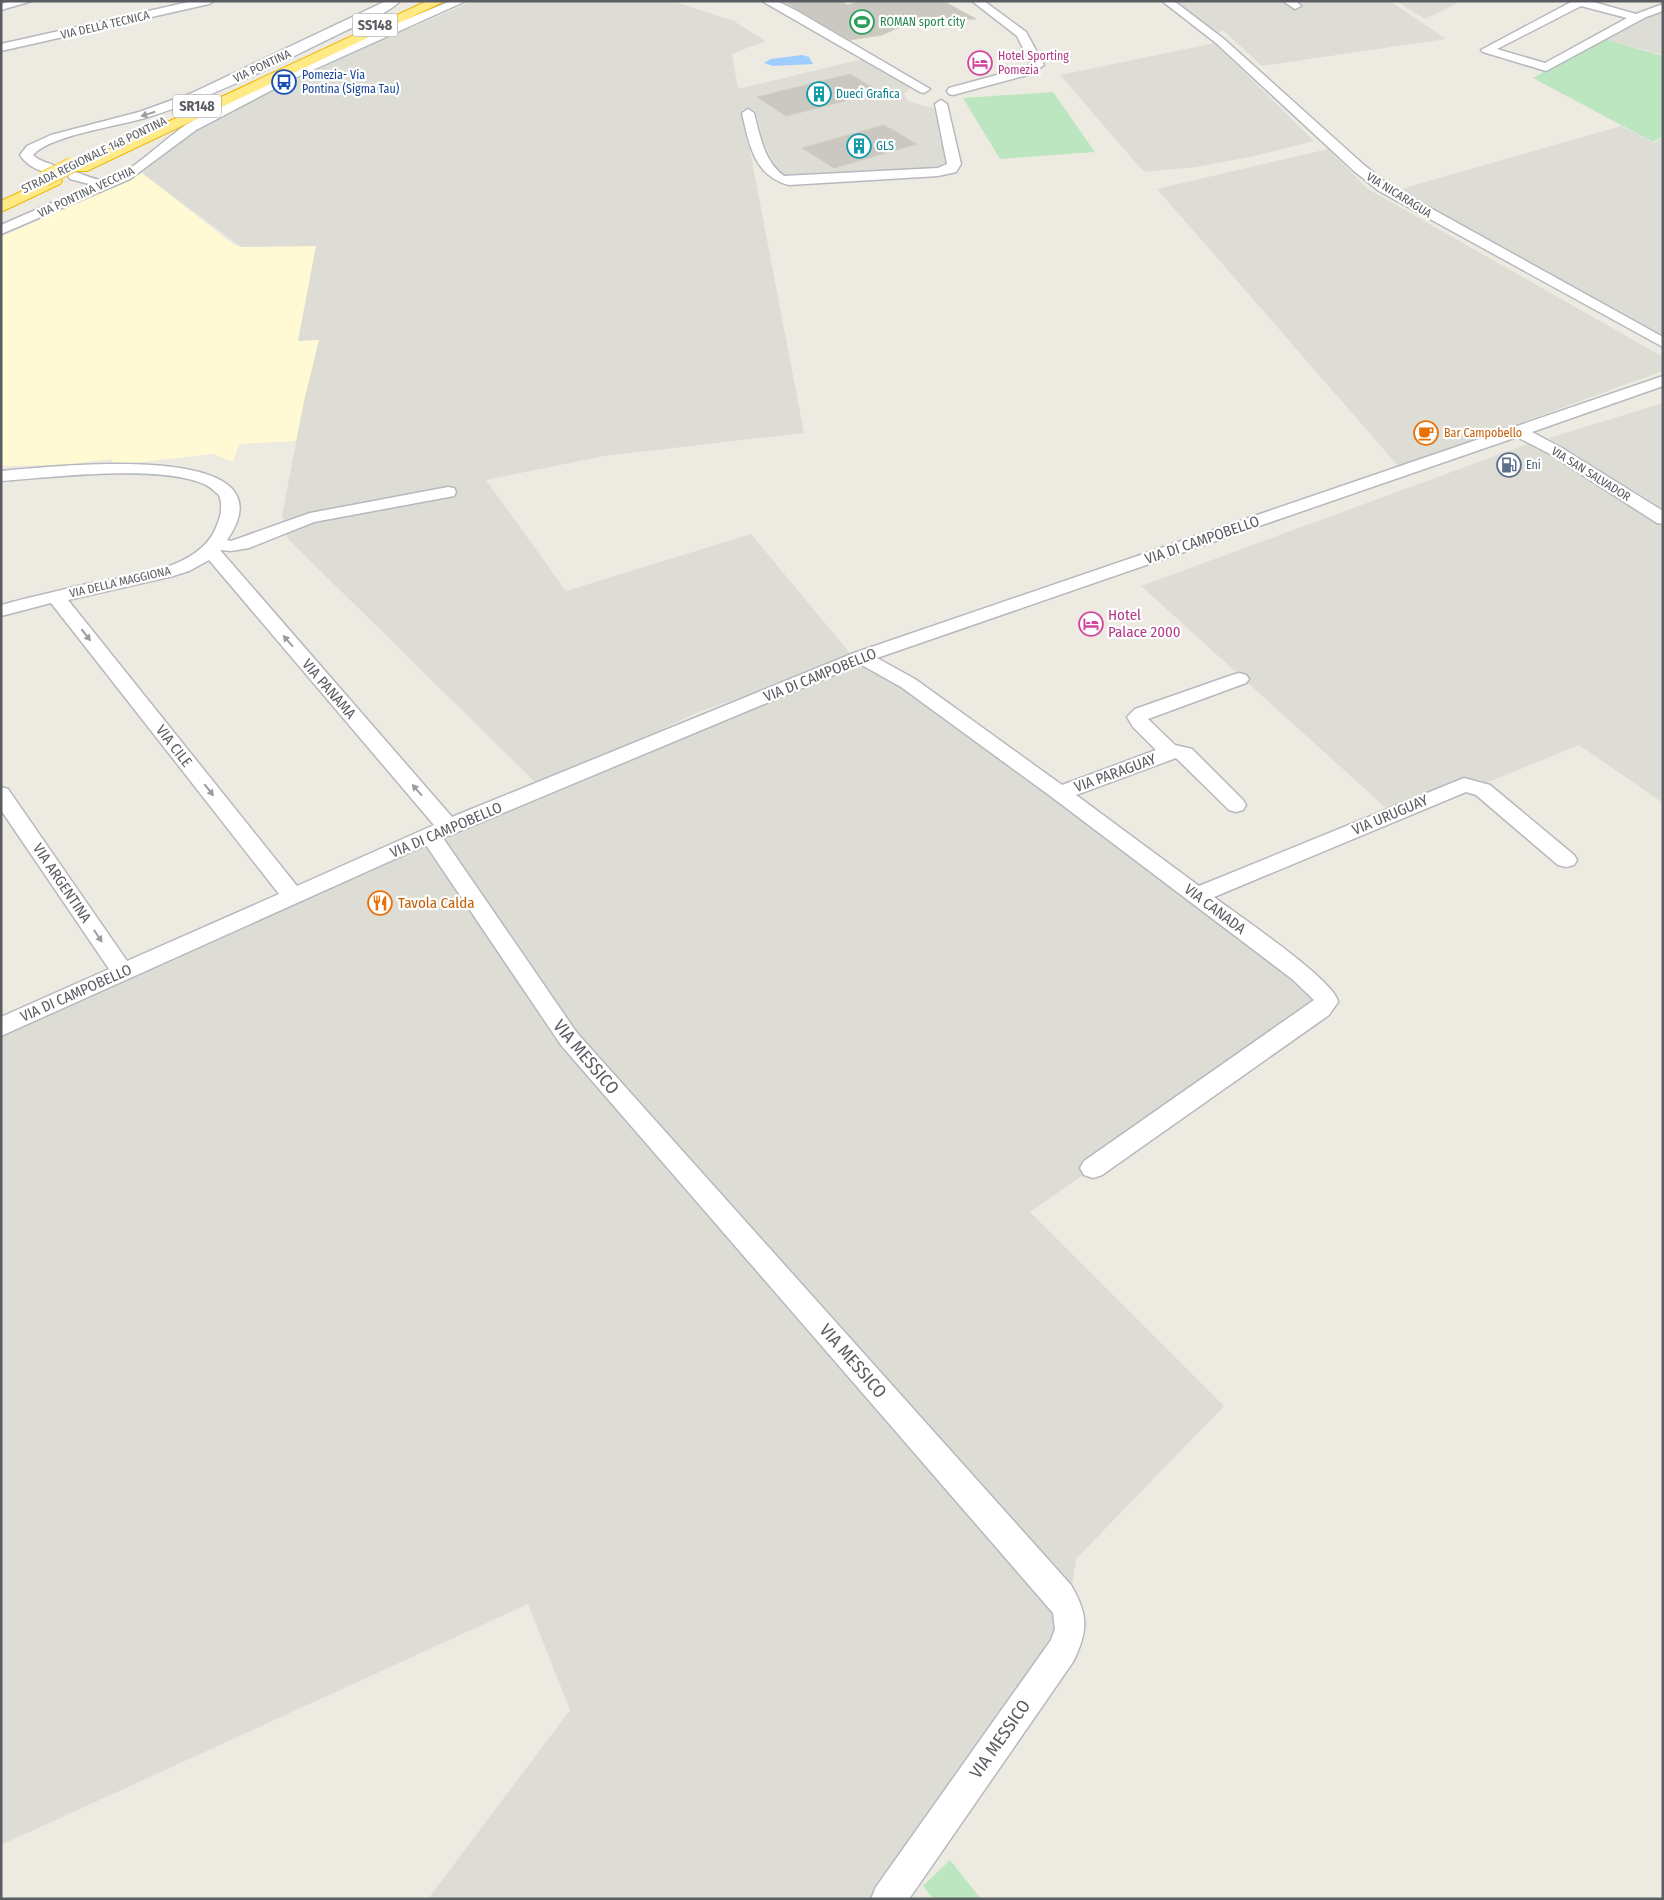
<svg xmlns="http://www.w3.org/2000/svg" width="1664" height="1900" viewBox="0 0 1664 1900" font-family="'Fira Sans Condensed',sans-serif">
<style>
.commercial{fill:#fff9d4}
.industrial{fill:#ddddd5}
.green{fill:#bbe6bf}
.water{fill:#9fcdff}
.building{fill:#cac8c0;stroke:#d2cebf}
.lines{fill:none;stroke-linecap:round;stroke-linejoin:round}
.minor-casing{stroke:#b6b8be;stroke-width:3}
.highway-casing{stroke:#eeb700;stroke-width:2}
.minor{fill:#fff;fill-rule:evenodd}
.highway{fill:#ffea86;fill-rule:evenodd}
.highway-bridge-casing{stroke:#eeb700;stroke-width:16;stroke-linecap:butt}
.highway-bridge{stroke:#ffea86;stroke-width:15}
.oneway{fill:#9b9ea1}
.labels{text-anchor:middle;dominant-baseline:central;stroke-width:4.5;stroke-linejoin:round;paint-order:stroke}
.far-leisure-label{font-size:12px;fill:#27864d;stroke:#fff;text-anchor:start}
.far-street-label{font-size:12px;fill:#595d62;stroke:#fff}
.far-hotel-label{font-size:12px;fill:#b23c85;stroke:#fff;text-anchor:start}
.far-transit-label{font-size:12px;fill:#164399;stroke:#fff;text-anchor:start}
.far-culture-label{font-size:12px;fill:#0d838f;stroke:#fff;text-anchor:start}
.far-food-label{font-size:12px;fill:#c56008;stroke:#fff;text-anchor:start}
.far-service-label{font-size:12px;fill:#4e5e75;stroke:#fff;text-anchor:start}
.shield{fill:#fff;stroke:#8b8e91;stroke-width:1}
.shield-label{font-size:14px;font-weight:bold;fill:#595d62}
.street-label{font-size:15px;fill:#595d62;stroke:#fff}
.hotel-label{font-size:15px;fill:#b23c85;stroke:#fff;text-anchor:start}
.food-label{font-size:15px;fill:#c56008;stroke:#fff;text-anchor:start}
.near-street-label{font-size:18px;fill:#595d62;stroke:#fff}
</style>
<rect width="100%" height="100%" fill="#edebe1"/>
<polygon class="commercial" points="142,173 234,245 241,247 316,246 298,340 319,339 296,441 239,444 233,462 213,454 113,465 112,459 63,465 1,466 1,237"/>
<g class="industrial">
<polygon points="473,1 672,1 734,21 765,41 732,54 738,89 863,59 912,87 904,94 909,102 934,108 946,165 939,168 814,176 806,174 790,177 781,176 763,141 755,110 742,109 804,433 604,456 486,480 566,591 751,534 854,658 696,713 540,787 288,539 282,516 304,401 319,340 298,341 316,246 241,247 142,173 184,136 223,116 398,30 411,28"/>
<polygon points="1172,1 1390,1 1446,39 1262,66 1224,31 1214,32"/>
<polygon points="1396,1 1462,1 1425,19"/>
<polygon points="1663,7 1663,55 1604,39"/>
<polygon points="1215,43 1314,141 1250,157 1196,167 1144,172 1060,75"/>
<polygon points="1621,126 1654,143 1663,137 1663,338 1486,242 1401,189"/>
<polygon points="1328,149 1368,189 1663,357 1663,371 1399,467 1157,189"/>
<polygon points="1663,403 1663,509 1549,438"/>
<polygon points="1533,442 1663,527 1663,803 1579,745 1398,819 1141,586"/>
<polygon points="861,657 1300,973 1324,1006 1030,1212 1224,1406 1076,1559 1062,1651 888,1899 428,1899 570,1710 528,1604 1,1845 1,1027"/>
</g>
<g class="green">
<polygon points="1604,39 1663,56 1663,136 1653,142 1533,78"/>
<polygon points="1053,92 1095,152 1000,159 963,98"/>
<polygon points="950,1860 981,1899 933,1899 923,1886"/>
</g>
<polygon class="water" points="802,55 809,57 813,64 773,66 764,63 771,59"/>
<g class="building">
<polygon points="783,1 841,1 847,5 863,1 943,1 976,19 937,20 930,17 918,19 882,35 850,40"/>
<polygon points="850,74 880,92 786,116 757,97"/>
<polygon points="884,125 917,144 834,168 802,148"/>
</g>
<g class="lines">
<g class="minor-casing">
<g id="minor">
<polygon points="12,1 32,1 1,10 1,4"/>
<polygon points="193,1 214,1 209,4 1,51 1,44"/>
<path d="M386 1H400C389 13 359 24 343 32 280 63 215 96 148 117 121 126 50 135 33 155 40 163 52 162 59 169L57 172C43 175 27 166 20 155L27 146 51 135 139 112 192 93Z"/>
<path d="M451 1H466L295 78 196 130 130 179 1 234V225L93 185 70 179 68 176 70 173 75 172C83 174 96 181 104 180 126 179 168 135 189 123 273 76 361 37 451 1Z"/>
<polygon points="762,1 777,1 797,11 930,89 924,93 920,92"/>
<polygon points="972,1 984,1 1026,32 1044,65 1031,74 953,95 949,94 947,91 949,88 1023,68 1031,64 1017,36"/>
<polygon points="1162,1 1174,1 1224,39 1364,165 1389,185 1663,337 1663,347 1379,191 1354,171 1216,43"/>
<polygon points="1283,1 1296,1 1301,6 1295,9"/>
<path d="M1573 1H1590L1636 14 1663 4V11L1646 17 1546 71 1483 52 1481 50ZM1581 6 1627 18 1545 63 1497 49Z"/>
<path d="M941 100 947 104 961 164 956 172 938 176 789 185C754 176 749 144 742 113L748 109 754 113C760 136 764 161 784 176L938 168 947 164 935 104Z"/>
<path d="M1663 376V386L1532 432 1562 448 1663 511V524L1657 523 1550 454 1517 437 877 658 915 679 1062 785 1156 750 1133 727 1127 717 1135 709 1232 675 1239 673 1246 675 1249 679 1246 683 1148 719 1175 745 1192 749 1243 800 1246 805 1243 810 1236 812 1229 810 1176 758 1076 795 1199 886 1464 778 1490 785 1574 855 1577 860 1574 865 1566 867 1558 865 1476 795 1466 792 1214 897C1235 913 1337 982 1338 1002L1329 1015 1102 1175 1093 1178 1084 1175 1080 1168 1084 1161 1314 1000 1292 979 1053 798 901 687 860 664 443 838 577 1033 1071 1585C1089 1616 1088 1631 1073 1662L909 1899H871L876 1887 1051 1640 1055 1629 1053 1613 561 1045 426 845 1 1036V1017L109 969 1 810V787L8 789 127 961 279 894 51 603 1 616V605C30 597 58 591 87 584 128 576 201 571 217 525 221 516 223 505 219 495 215 492 210 486 204 484 159 464 52 477 1 481V471C42 468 299 436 227 540L231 541 310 513 448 487 454 488 456 492 454 496 314 522 249 548 231 551 220 550 452 817 854 653ZM209 560 434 825 297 886 68 600 173 576 189 571Z"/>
</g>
</g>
<g class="highway-casing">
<g id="highway">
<polygon points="427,1 445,1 87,171 75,171 73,168 75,165"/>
<polygon points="54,176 60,178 62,181 60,184 1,212 1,201"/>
</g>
</g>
<use href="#minor" class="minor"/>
<use href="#highway" class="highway"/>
<g class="highway-bridge-casing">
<polyline id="highway-bridge" points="44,179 72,165"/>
</g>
<use href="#highway-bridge" class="highway-bridge"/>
</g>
<defs><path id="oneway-solid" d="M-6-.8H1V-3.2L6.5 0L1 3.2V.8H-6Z" transform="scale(1.25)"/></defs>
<g class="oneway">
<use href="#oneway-solid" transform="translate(148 114) rotate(163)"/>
<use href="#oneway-solid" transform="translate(86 635) rotate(52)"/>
<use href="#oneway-solid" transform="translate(288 641) rotate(-131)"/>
<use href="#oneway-solid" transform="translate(209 790) rotate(52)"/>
<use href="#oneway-solid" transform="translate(417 790) rotate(-131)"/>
<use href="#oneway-solid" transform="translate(98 936) rotate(56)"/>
</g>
<defs>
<g id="stadium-ring" transform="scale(1.25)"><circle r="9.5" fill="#fff" stroke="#2e9e5b" stroke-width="1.5"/><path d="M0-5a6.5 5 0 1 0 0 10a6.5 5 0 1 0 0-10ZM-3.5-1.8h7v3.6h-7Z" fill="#2e9e5b"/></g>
<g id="hotel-ring" transform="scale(1.25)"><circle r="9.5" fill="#fff" stroke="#d1479c" stroke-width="1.5"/><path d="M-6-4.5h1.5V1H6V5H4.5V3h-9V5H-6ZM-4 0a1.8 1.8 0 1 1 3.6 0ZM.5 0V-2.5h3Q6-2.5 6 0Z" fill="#d1479c"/></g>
<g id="bus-ring" transform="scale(1.25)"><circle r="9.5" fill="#fff" stroke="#1a4fb4" stroke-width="1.5"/><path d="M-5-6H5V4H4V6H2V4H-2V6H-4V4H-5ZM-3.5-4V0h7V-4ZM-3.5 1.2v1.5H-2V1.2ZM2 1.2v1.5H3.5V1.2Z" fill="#1a4fb4"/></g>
<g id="building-ring" transform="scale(1.25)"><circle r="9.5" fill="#fff" stroke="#0f9aa8" stroke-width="1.5"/><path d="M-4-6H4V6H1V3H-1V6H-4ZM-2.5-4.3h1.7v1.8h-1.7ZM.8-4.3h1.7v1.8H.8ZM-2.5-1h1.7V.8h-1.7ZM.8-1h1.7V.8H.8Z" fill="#0f9aa8"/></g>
<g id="cafe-ring" transform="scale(1.25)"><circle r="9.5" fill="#fff" stroke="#e8710a" stroke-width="1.5"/><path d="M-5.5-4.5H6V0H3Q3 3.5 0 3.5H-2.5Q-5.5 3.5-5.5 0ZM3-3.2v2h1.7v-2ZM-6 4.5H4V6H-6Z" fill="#e8710a"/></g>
<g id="fuel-ring" transform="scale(1.25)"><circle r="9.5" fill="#fff" stroke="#5c6f8a" stroke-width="1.5"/><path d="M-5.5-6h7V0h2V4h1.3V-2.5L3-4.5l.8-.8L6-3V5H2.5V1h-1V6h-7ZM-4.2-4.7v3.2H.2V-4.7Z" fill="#5c6f8a"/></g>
<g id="restaurant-ring" transform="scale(1.25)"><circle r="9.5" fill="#fff" stroke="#e8710a" stroke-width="1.5"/><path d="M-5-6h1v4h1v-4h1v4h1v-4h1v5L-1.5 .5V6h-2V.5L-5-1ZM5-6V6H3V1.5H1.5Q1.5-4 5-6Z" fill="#e8710a"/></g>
</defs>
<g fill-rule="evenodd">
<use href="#stadium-ring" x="862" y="22"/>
<use href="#hotel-ring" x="980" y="63"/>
<use href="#bus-ring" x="284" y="82"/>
<use href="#building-ring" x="819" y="94"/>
<use href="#building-ring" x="859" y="146"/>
<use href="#cafe-ring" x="1426" y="433"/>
<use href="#fuel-ring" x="1509" y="465"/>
<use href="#hotel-ring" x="1091" y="624"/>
<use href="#restaurant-ring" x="380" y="903"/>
</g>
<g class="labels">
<g class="far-leisure-label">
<text x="880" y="22">ROMAN sport city</text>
</g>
<g class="far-street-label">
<text transform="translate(105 25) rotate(-13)">VIA DELLA TECNICA</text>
<text transform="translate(262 66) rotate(-25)">VIA PONTINA</text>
<text transform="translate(94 155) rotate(-26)">STRADA REGIONALE 148 PONTINA</text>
<text transform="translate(86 192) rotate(-25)">VIA PONTINA VECCHIA</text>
<text transform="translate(1399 195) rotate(32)">VIA NICARAGUA</text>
<text transform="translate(1591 474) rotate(32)">VIA SAN SALVADOR</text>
<text transform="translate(120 582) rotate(-13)">VIA DELLA MAGGIONA</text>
</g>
<g class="far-hotel-label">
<text x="998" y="56">Hotel Sporting<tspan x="998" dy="14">Pomezia</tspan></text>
</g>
<g class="far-transit-label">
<text x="302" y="75">Pomezia- Via<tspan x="302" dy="14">Pontina (Sigma Tau)</tspan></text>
</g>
<g class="far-culture-label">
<text x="836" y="94">Duecì Grafica</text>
<text x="876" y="146">GLS</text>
</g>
<g class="far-food-label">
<text x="1444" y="433">Bar Campobello</text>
</g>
<g class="far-service-label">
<text x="1526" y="465">Eni</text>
</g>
<g class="shield">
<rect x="352.5" y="13.5" width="45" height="23" rx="4"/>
<rect x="173" y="94.5" width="48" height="23" rx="4"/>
</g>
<g class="shield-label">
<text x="375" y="25">SS148</text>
<text x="197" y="106">SR148</text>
</g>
<g class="street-label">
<text transform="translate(1202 540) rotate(-19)">VIA DI CAMPOBELLO</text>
<text transform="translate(820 675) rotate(-22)">VIA DI CAMPOBELLO</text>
<text transform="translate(329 689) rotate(49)">VIA PANAMA</text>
<text transform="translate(174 746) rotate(52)">VIA CILE</text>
<text transform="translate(1115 773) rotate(-20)">VIA PARAGUAY</text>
<text transform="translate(1390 815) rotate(-23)">VIA URUGUAY</text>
<text transform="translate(446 830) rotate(-23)">VIA DI CAMPOBELLO</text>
<text transform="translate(62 883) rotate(56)">VIA ARGENTINA</text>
<text transform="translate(1215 909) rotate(37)">VIA CANADA</text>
<text transform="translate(76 993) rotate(-24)">VIA DI CAMPOBELLO</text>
</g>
<g class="hotel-label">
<text x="1108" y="615">Hotel<tspan x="1108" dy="17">Palace 2000</tspan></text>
</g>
<g class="food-label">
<text x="398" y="903">Tavola Calda</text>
</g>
<g class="near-street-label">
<text transform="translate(586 1057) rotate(50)">VIA MESSICO</text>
<text transform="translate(853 1361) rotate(49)">VIA MESSICO</text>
<text transform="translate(1000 1739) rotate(-55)">VIA MESSICO</text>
</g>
</g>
<rect width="1664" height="1900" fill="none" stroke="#595d62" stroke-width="5"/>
</svg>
